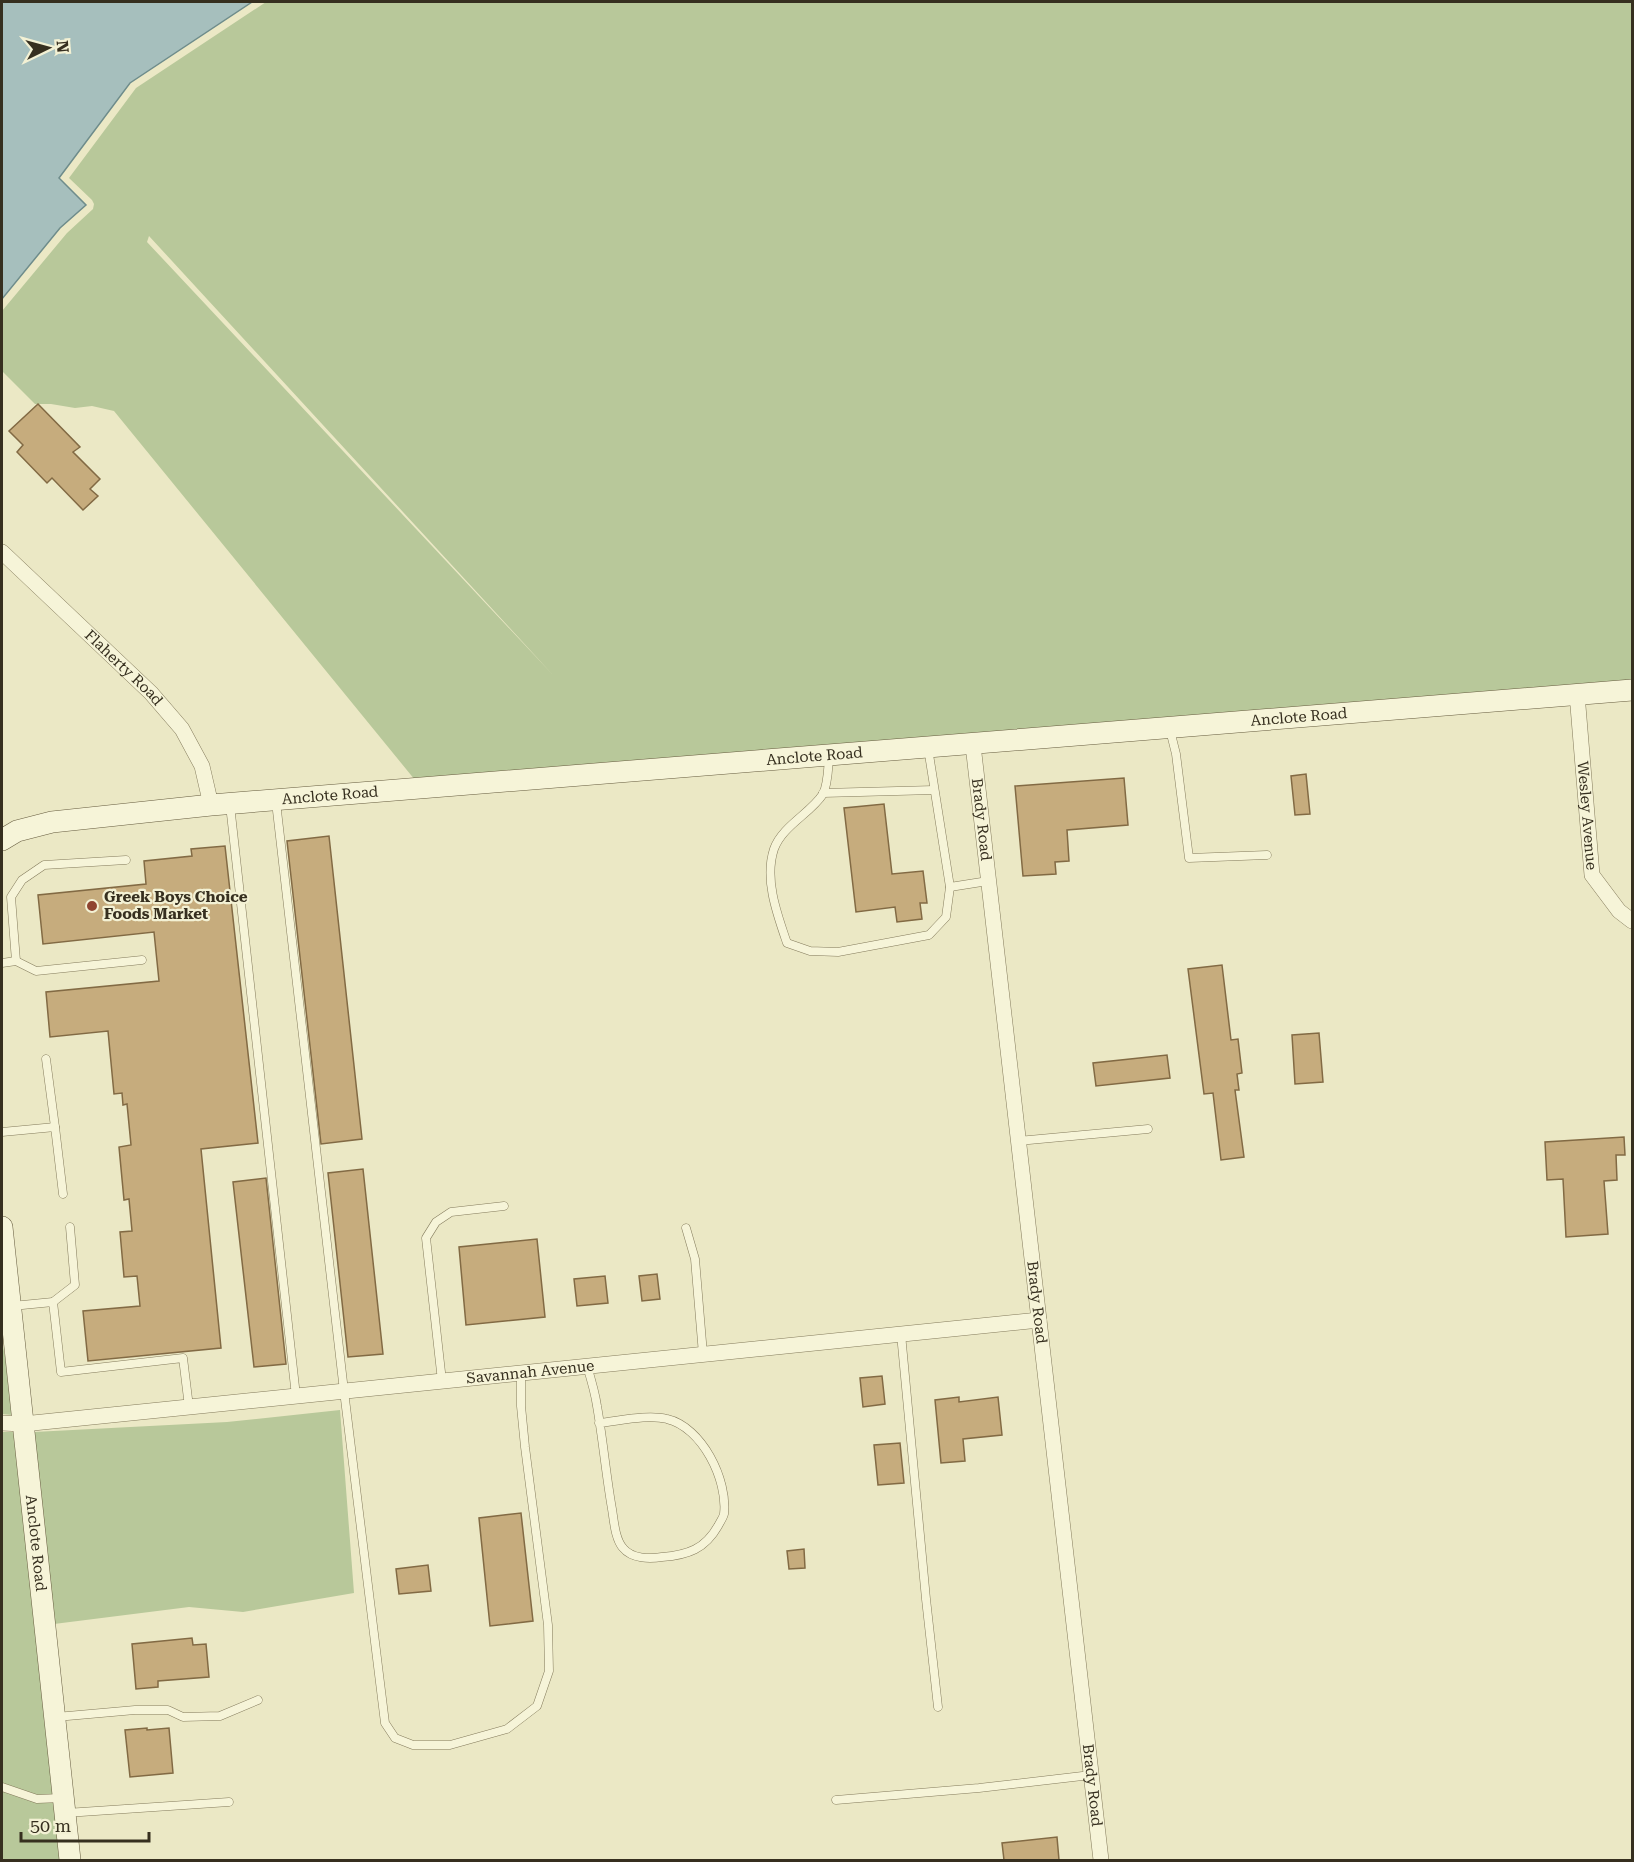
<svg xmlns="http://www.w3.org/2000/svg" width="1634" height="1862" viewBox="0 0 1634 1862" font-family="'Roboto Serif',serif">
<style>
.green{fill:#b8c89a;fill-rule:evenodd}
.water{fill:#a6bfbd;stroke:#6e8c8b;stroke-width:1.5}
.building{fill:#c6ac7d;stroke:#826a44;stroke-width:1.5}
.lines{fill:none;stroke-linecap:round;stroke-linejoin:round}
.lane-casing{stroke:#847b5c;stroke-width:9}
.street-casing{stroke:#847b5c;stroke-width:16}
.secondary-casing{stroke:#665c3f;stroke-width:22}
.lane{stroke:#f6f4d8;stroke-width:8}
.street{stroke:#f6f4d8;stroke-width:15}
.secondary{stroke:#f6f4d8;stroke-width:21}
.poi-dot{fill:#8f4531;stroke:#f3f1d4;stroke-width:2}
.labels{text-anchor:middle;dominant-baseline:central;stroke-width:4.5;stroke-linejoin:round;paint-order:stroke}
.street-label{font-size:15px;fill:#362f1f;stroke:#f3f1d4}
.poi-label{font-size:15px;font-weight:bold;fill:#362f1f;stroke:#f3f1d4;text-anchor:start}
</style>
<rect width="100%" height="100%" fill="#ebe8c5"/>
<g class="green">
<path d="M266 2H1632V682L415 780 114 411 92 406 75 408 51 404H35L2 371V311L67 233 93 209 94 204 92 200 69 178 136 88ZM149 236 553 675 147 242Z"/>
<polygon points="2,1341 7,1367 12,1415 2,1414"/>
<polygon points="340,1410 354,1593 243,1612 189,1607 54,1624 34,1432 227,1422"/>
<polygon points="2,1432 14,1432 60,1860 2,1860"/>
</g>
<polygon class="water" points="2,2 252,2 130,83 59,178 86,205 60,228 2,299"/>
<g class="building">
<polygon points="38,404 80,447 73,452 100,479 90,489 98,496 83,510 52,478 47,483 17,452 23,445 9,431"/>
<polygon points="1306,774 1310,814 1295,815 1291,776"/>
<polygon points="1124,778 1128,825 1067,830 1069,861 1055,862 1056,874 1023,876 1015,786"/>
<polygon points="884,804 892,874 923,871 927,903 920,903 922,919 897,922 895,907 856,912 844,808"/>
<polygon points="329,836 362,1139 321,1144 287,841"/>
<polygon points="225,846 258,1143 201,1149 221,1348 88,1361 83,1311 140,1306 137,1276 124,1277 120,1232 132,1231 129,1199 124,1200 119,1147 131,1145 127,1104 123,1105 122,1093 114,1094 108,1031 50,1037 46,992 159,981 154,932 43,944 38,895 146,884 144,861 192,856 191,849"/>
<polygon points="1222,965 1231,1040 1238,1039 1242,1073 1237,1074 1239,1090 1235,1090 1244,1157 1221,1160 1213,1093 1204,1094 1188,969"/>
<polygon points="1319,1033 1323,1082 1295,1084 1292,1035"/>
<polygon points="1167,1055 1170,1078 1096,1086 1093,1063"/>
<polygon points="1624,1137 1625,1155 1616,1155 1617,1180 1604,1181 1608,1234 1566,1237 1563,1179 1547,1180 1545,1142"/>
<polygon points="363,1169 383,1354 348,1357 328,1173"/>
<polygon points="266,1178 286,1364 254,1367 233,1182"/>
<polygon points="537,1239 545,1317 466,1325 459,1247"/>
<polygon points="657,1274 660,1299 642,1301 639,1276"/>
<polygon points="605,1276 608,1303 577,1306 574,1279"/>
<polygon points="882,1376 885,1404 863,1407 860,1378"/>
<polygon points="959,1397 959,1402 998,1397 1002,1435 963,1439 965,1461 941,1463 935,1400"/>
<polygon points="900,1443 904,1483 878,1485 874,1445"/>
<polygon points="521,1513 533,1621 490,1626 479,1518"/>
<polygon points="804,1549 805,1568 789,1569 787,1551"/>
<polygon points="428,1565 431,1591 399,1594 396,1569"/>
<polygon points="192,1638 193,1645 206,1644 209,1677 158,1681 158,1687 136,1689 132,1644"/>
<polygon points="147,1728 147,1730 169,1728 173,1773 130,1777 125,1730"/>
<polygon points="1057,1837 1059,1860 1004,1860 1002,1843"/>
</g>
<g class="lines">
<g class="lane-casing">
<g id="lane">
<polyline points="1170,730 1176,754 1189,858 1267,855"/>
<path d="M829 758C828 769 828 784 823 794 811 813 782 826 774 849 764 879 777 914 787 943L810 951 838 952 929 935 946 917 950 887 928 748"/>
<polyline points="823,793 934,790"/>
<polyline points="276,802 344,1391 385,1723 395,1738 413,1745 450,1745 507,1729 537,1706 549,1671 548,1625 525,1447 521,1406 521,1373"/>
<polyline points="230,805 296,1396"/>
<polyline points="950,887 988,881"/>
<polyline points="16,961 11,897 22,880 44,865 126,860"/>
<polyline points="2,963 16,961 36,971 142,960"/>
<polyline points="46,1059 55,1127"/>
<polyline points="2,1132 55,1127 63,1194"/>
<polyline points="1018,1141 1148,1129"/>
<polyline points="686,1228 695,1259 703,1354"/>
<polyline points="53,1302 75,1285 70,1227"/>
<polyline points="12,1306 53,1302 61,1372 183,1358 189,1407"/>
<polyline points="901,1334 926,1599 938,1707"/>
<path d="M587 1366C591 1379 595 1392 597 1406 603 1440 606 1475 612 1509 614 1521 615 1539 623 1548 632 1559 650 1559 662 1557 688 1555 705 1549 718 1526 720 1522 723 1518 724 1514 728 1480 702 1427 667 1419 648 1414 619 1421 599 1423"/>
<polyline points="442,1381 426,1238 436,1222 451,1212 504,1206"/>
<polyline points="56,1717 135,1710 168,1710 183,1717 220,1716 258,1700"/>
<polyline points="2,1787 37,1799 61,1798"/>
<polyline points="836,1800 979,1788 1091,1775"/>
<polyline points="66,1813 229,1802"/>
</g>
</g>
<g class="street-casing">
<g id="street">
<path id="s1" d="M2 552 151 693 182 729 202 766 211 805"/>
<path id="s2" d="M1577 694 1592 875 1619 911 1632 921"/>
<path id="s3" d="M973 745 1101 1860"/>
<path id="s4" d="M2 1423 23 1424 1039 1320"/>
</g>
</g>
<g class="secondary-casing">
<g id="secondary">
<path id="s5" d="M2 840 17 831 52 822 211 805 1632 690"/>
<path id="s6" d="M2 1227 70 1860"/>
</g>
</g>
<use href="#lane" class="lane"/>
<use href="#street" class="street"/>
<use href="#secondary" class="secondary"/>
</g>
<circle class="poi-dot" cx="92" cy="906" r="6"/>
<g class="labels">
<g class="street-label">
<text stroke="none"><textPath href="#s1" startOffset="168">Flaherty Road</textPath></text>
<text stroke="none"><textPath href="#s5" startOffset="1305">Anclote Road</textPath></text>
<text stroke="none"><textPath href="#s5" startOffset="819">Anclote Road</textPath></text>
<text stroke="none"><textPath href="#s5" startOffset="333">Anclote Road</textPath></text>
<text stroke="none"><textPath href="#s2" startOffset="122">Wesley Avenue</textPath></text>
<text stroke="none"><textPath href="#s3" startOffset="75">Brady Road</textPath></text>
<text stroke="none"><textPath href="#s3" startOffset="561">Brady Road</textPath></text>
<text stroke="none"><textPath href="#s4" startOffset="531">Savannah Avenue</textPath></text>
<text stroke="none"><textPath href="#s6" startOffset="318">Anclote Road</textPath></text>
<text stroke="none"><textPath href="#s3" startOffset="1047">Brady Road</textPath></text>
</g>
<g class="poi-label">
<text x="104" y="897">Greek Boys Choice<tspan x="104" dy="17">Foods Market</tspan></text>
</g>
</g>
<rect width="1634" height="1862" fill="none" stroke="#362f1f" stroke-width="6"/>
<g transform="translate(48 48) rotate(85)" stroke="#f3f1d4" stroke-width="4.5" paint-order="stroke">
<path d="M0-4.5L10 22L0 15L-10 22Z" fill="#362f1f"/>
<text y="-9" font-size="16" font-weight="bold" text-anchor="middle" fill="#362f1f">N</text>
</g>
<path d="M21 1832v9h128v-9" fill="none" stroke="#362f1f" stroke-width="3"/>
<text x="30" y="1832" font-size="18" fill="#362f1f" stroke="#f3f1d4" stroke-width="4.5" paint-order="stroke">50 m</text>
</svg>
